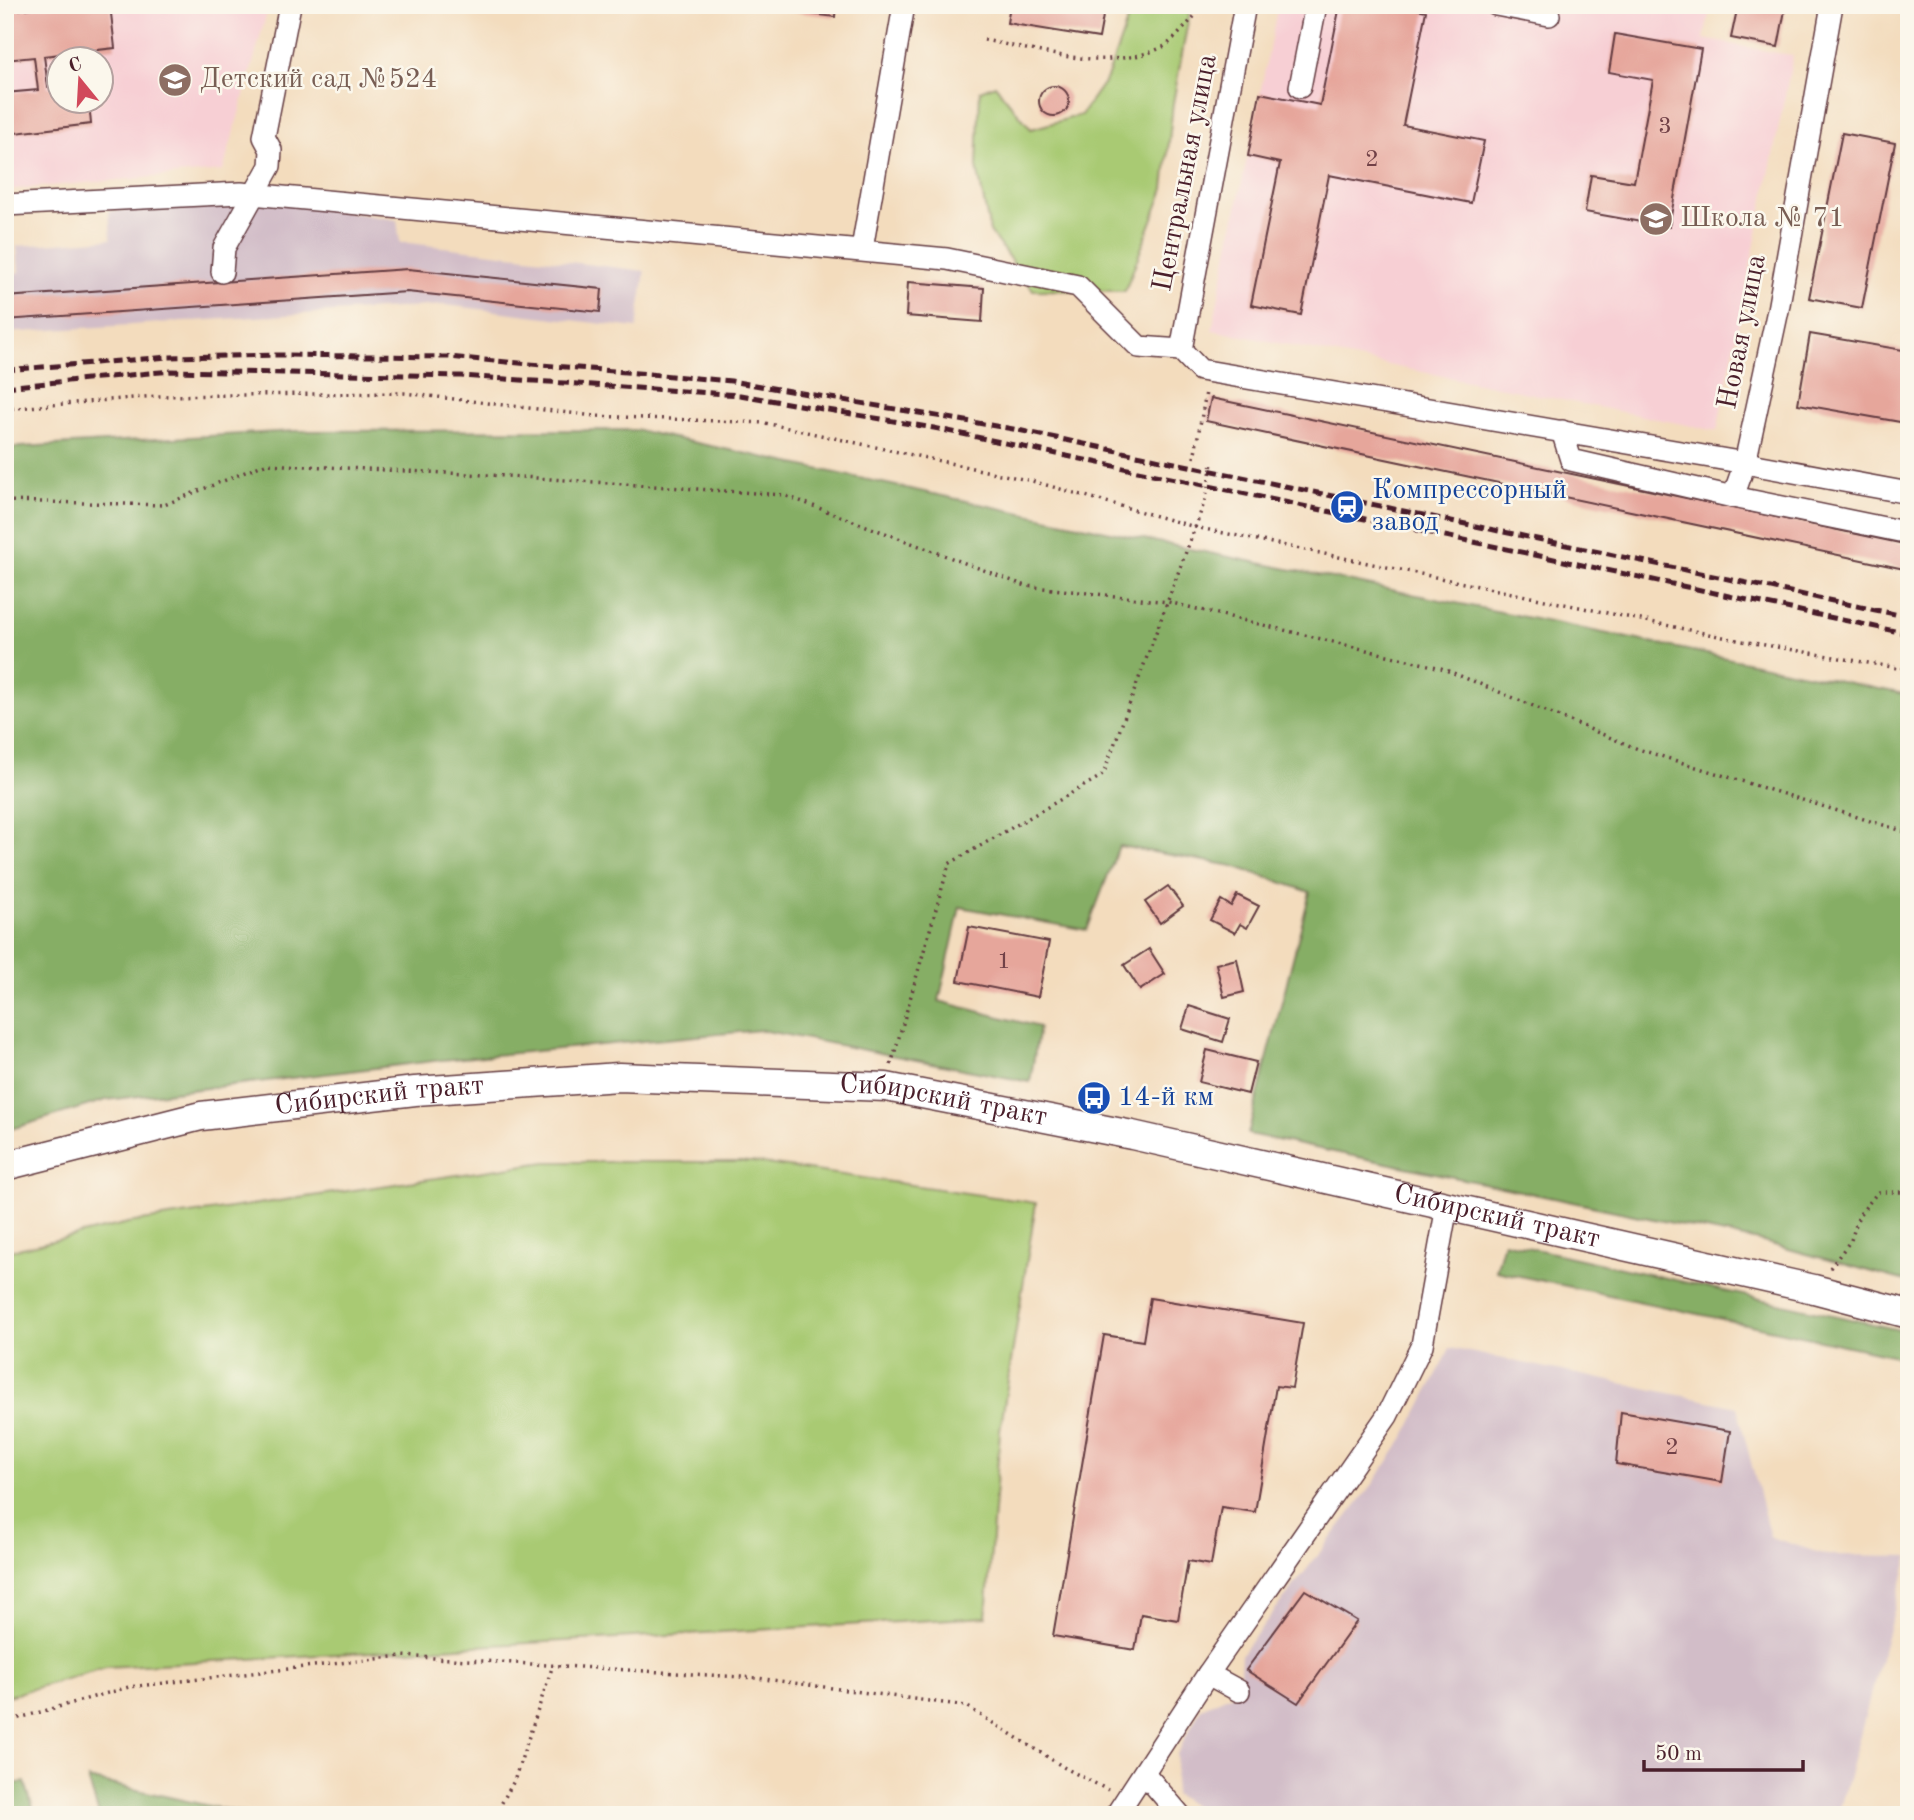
<svg xmlns="http://www.w3.org/2000/svg" width="1914" height="1820" viewBox="0 0 1914 1820" font-family="'Old Standard TT',serif">
<style>
.built{fill:#f7cfd4;fill-rule:evenodd}
.industrial{fill:#d2bdc8}
.green{fill:#a9ca73;stroke:#7a744f;stroke-width:2}
.forest{fill:#86ae65;stroke:#686648;stroke-width:2}
.building{fill:#e6a69b}
.lines{fill:none;stroke-linecap:round;stroke-linejoin:round}
.minor-casing{stroke:#633b41;stroke-width:24}
.major-casing{stroke:#633b41;stroke-width:31}
.path{stroke:#633b41;stroke-width:3.5;stroke-dasharray:2 5;stroke-linecap:butt}
.minor{stroke:#fff;stroke-width:21}
.major{stroke:#fff;stroke-width:28}
.rail{stroke:#4a1f2b;stroke-width:5;stroke-dasharray:10 5;stroke-linecap:butt}
.labels{text-anchor:middle;dominant-baseline:central;stroke-width:5;stroke-linejoin:round;paint-order:stroke}
.number-label{font-size:24px;fill:#714147}
.education-label{font-size:28px;fill:#785e54;stroke:#fbf7ec;text-anchor:start}
.street-label{font-size:28px;fill:#4a1f2b;stroke:#fbf7ec}
.transit-label{font-size:28px;fill:#164399;stroke:#fbf7ec;text-anchor:start}
</style>
<rect width="100%" height="100%" fill="#fbf7ec"/>
<filter id="ink" filterUnits="userSpaceOnUse"><feTurbulence type="fractalNoise" baseFrequency=".0143" numOctaves="2"/><feDisplacementMap in="SourceGraphic" scale="14" xChannelSelector="R" yChannelSelector="G"/><feConvolveMatrix kernelMatrix="1 2 1 2 8 2 1 2 1" color-interpolation-filters="sRGB"/></filter>
<filter id="wash" filterUnits="userSpaceOnUse"><feTurbulence type="fractalNoise" baseFrequency=".00686" numOctaves="4" result="noise"/><feDisplacementMap in="SourceGraphic" scale="28" xChannelSelector="R" yChannelSelector="G"/><feGaussianBlur stdDeviation="1.57" result="paint"/><feColorMatrix in="noise" values="0 0 0 0 0 0 0 0 0 0 0 0 0 0 0 0 0 1.4 0 .05"/><feComposite in="paint" operator="in"/></filter>
<g filter="url(#wash)">
<rect width="100%" height="100%" fill="#f3dcbd"/>
<g class="built">
<path d="M5 5H269L223 171 5 190ZM60 60H102V102H60Z"/>
<polygon points="1278,5 1711,5 1704,39 1793,56 1717,431 1212,330"/>
</g>
<g class="industrial">
<polygon points="264,199 397,220 400,243 409,243 645,271 637,328 445,305 5,333 5,274 19,273 17,246 111,239 109,211"/>
<polygon points="1450,1348 1737,1407 1770,1537 1826,1555 1909,1556 1838,1815 1209,1815 1174,1794 1177,1754 1201,1708 1239,1691 1241,1654 1373,1484 1408,1431"/>
</g>
<g class="green">
<polygon points="1133,5 1191,5 1173,103 1164,189 1125,291 1033,290 990,232 977,167 980,91 995,85 1031,129 1081,115 1107,78"/>
<polygon points="546,1162 753,1162 1036,1203 1000,1431 986,1617 106,1667 5,1697 5,1252 128,1223"/>
</g>
<g class="forest">
<polygon points="636,430 1185,548 1909,695 1909,1282 1763,1242 1248,1134 1310,892 1233,866 1119,846 1087,930 960,907 939,1001 1039,1027 1030,1082 761,1030 442,1060 106,1100 5,1131 5,448 294,431"/>
<polygon points="1504,1242 1909,1332 1909,1359 1496,1271"/>
<polygon points="88,1779 250,1815 99,1815"/>
<polygon points="25,1782 35,1815 5,1815 5,1785"/>
</g>
<g id="blocks">
<g class="building">
<polygon points="59,5 110,5 115,48 44,56 48,87 60,86 60,102 89,102 91,124 7,134 5,93 38,90 34,57 5,60 5,11"/>
<polygon points="788,5 836,5 835,17 787,11"/>
<polygon points="1010,5 1105,5 1099,38 1007,23"/>
<polygon points="1340,5 1398,5 1426,11 1403,125 1484,141 1471,203 1329,175 1301,315 1251,305 1280,163 1248,156 1260,93 1320,105"/>
<polygon points="1738,5 1786,5 1778,47 1731,38"/>
<polygon points="1615,34 1701,49 1669,227 1585,212 1591,175 1634,182 1653,80 1609,72"/>
<circle cx="1054" cy="101" r="15"/>
<polygon points="1842,133 1895,143 1862,308 1809,298"/>
<polygon points="408,269 602,289 600,312 407,292 5,320 5,297"/>
<polygon points="908,282 984,288 982,322 906,316"/>
<polygon points="1810,334 1909,351 1909,409 1906,423 1798,404"/>
<polygon points="1211,398 1909,545 1909,570 1206,421"/>
<polygon points="1168,886 1183,906 1160,923 1145,902"/>
<polygon points="1237,895 1259,906 1247,928 1240,924 1235,933 1210,920 1221,900 1231,906"/>
<polygon points="969,927 1049,942 1038,997 958,981"/>
<polygon points="1149,949 1165,974 1140,990 1124,965"/>
<polygon points="1237,959 1244,992 1224,997 1216,964"/>
<polygon points="1189,1006 1230,1019 1223,1042 1182,1029"/>
<polygon points="1207,1050 1256,1062 1248,1094 1199,1082"/>
<polygon points="1150,1298 1303,1323 1292,1388 1276,1386 1255,1512 1221,1507 1211,1565 1188,1561 1178,1620 1141,1614 1135,1650 1053,1636 1104,1335 1143,1341"/>
<polygon points="1621,1412 1730,1431 1722,1482 1616,1464"/>
<polygon points="1305,1590 1357,1621 1298,1703 1246,1670"/>
</g>
</g>
</g>
<g filter="url(#ink)">
<use href="#blocks" fill-opacity="0" stroke="#633b41" stroke-width="2"/>
<g class="lines">
<g class="minor-casing">
<g id="minor">
<polyline points="1496,5 1549,15"/>
<polyline points="1300,87 1316,5"/>
<polyline points="5,205 241,193 947,259 1078,286 1139,347 1181,350 1200,370 1745,463 1909,493"/>
<polyline points="862,249 904,5"/>
<polyline points="222,272 224,248 270,166 271,150 264,137 290,5"/>
<polyline points="1181,350 1245,5"/>
<polyline points="1562,431 1571,460 1733,497 1909,533"/>
<polyline points="1733,497 1745,463 1778,310 1832,5"/>
<polyline points="1208,1674 1239,1691"/>
<polyline points="1144,1773 1180,1815"/>
<polyline points="1116,1815 1208,1674 1387,1416 1422,1345 1447,1206"/>
</g>
</g>
<g class="major-casing">
<g id="major">
<path id="s1" d="M5 1166 201 1116 415 1091 619 1077 886 1087 1132 1135 1814 1289 1909 1314"/>
</g>
</g>
<g class="path">
<path d="M984 40C1042 51 1106 73 1163 47 1175 41 1194 16 1204 5"/>
<polyline points="5,409 156,396 404,393 595,416 765,423 1032,481 1195,527 1742,641 1909,670"/>
<polyline points="1194,458 1206,392"/>
<polyline points="5,501 164,505 265,464 507,476 784,495 1026,586 1168,602 1441,668 1638,749 1909,833"/>
<polyline points="891,1065 949,864 1103,775 1206,498 1212,463"/>
<polyline points="1830,1268 1851,1240 1859,1215 1878,1192 1909,1192"/>
<polyline points="5,1722 129,1687 402,1656 757,1678 966,1706 1065,1768 1108,1790"/>
<polyline points="495,1815 514,1781 553,1665"/>
</g>
<use href="#minor" class="minor"/>
<use href="#major" class="major"/>
<g class="rail">
<polyline points="5,370 169,357 281,355 448,357 731,381 1013,429 1909,617"/>
<polyline points="5,387 171,371 461,376 740,395 934,428 1909,634"/>
</g>
</g>
</g>
<defs>
<g id="school-disc" transform="scale(1.75)"><circle r="9.5" fill="#8d6e63" stroke="#fbf7ec"/><path d="M0-5L7-2L0 1L-7-2ZM-4 1L0 2.5L4 1V4Q0 6-4 4Z" fill="#fff"/></g>
<g id="station-disc" transform="scale(1.75)"><circle r="9.5" fill="#1a4fb4" stroke="#fbf7ec"/><path d="M-3-6H3Q5-6 5-4V2Q5 4 3 4L4.5 6H3L1.5 4h-3L-3 6H-4.5L-3 4Q-5 4-5 2V-4Q-5-6-3-6ZM-3.5-4v3h7v-3ZM-3.5 1v1.5H-2V1ZM2 1v1.5H3.5V1Z" fill="#fff"/></g>
<g id="bus-disc" transform="scale(1.75)"><circle r="9.5" fill="#1a4fb4" stroke="#fbf7ec"/><path d="M-5-6H5V4H4V6H2V4H-2V6H-4V4H-5ZM-3.5-4V0h7V-4ZM-3.5 1.2v1.5H-2V1.2ZM2 1.2v1.5H3.5V1.2Z" fill="#fff"/></g>
</defs>
<g fill-rule="evenodd">
<use href="#school-disc" x="175" y="80"/>
<use href="#school-disc" x="1656" y="219"/>
<use href="#station-disc" x="1347" y="507"/>
<use href="#bus-disc" x="1094" y="1098"/>
</g>
<g class="labels">
<g class="number-label">
<text x="1665" y="127">3</text>
<text x="1372" y="160">2</text>
<text x="1004" y="962">1</text>
<text x="1672" y="1448">2</text>
</g>
<g class="education-label">
<text x="200" y="80">Детский сад №524</text>
<text x="1680" y="219">Школа № 71</text>
</g>
<g class="street-label">
<text transform="translate(1186 173) rotate(-79)">Центральная улица</text>
<text transform="translate(1743 332) rotate(-79)">Новая улица</text>
<text stroke="none"><textPath href="#s1" startOffset="382">Сибирский тракт</textPath></text>
<text stroke="none"><textPath href="#s1" startOffset="948">Сибирский тракт</textPath></text>
<text stroke="none"><textPath href="#s1" startOffset="1514">Сибирский тракт</textPath></text>
</g>
<g class="transit-label">
<text x="1372" y="491">Компрессорный<tspan x="1372" dy="32">завод</tspan></text>
<text x="1118" y="1098">14-й км</text>
</g>
</g>
<rect width="1914" height="1820" fill="none" stroke="#fbf7ec" stroke-width="28"/>
<g transform="translate(80 80) rotate(342)"><circle r="33" fill="#fbf7ec" stroke="#b4a19f" stroke-width="2"/>
<path d="M0-5L12 26L0 18L-12 26Z" fill="#d1495b"/>
<text y="-10" font-size="19" font-weight="bold" text-anchor="middle" fill="#4a1f2b">С</text>
</g>
<path d="M1644 1760v10h159v-10" fill="none" stroke="#4a1f2b" stroke-width="3.5"/>
<text x="1655" y="1760" font-size="21" fill="#4a1f2b" stroke="#fbf7ec" stroke-width="5" paint-order="stroke">50 m</text>
</svg>
